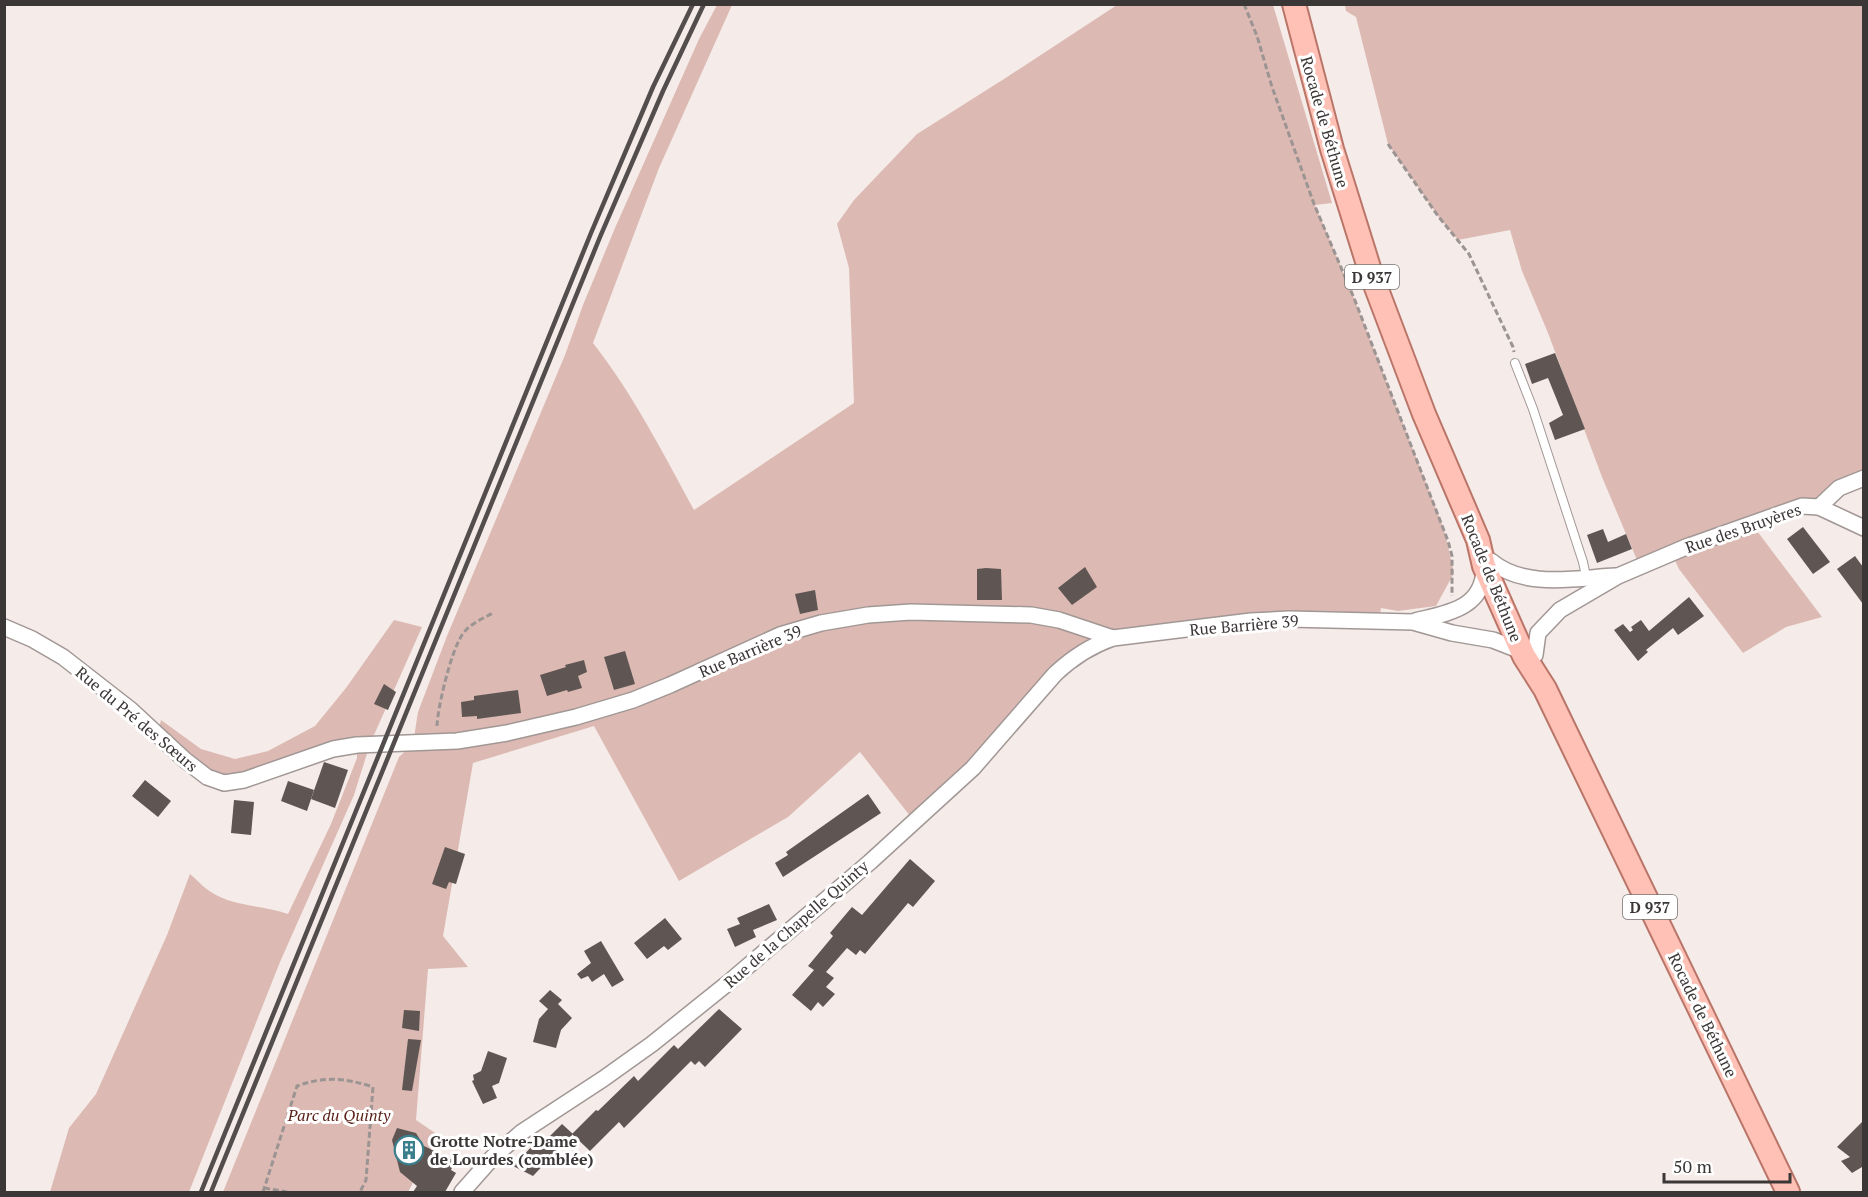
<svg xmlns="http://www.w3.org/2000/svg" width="1868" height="1197" viewBox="0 0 1868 1197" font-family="'PT Serif',serif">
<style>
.green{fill:#dcbab3}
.building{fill:#5f5654}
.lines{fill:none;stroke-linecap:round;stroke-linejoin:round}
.service-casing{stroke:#a19795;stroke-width:10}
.minor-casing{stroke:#a19795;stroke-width:18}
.primary-casing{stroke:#ba7569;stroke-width:26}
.path{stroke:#9b9492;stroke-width:3;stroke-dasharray:6 3;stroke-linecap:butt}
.service{stroke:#fff;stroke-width:8}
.minor{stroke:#fff;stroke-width:15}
.primary{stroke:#ffc1b5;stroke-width:22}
.rail{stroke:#534e4d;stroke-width:4.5}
.labels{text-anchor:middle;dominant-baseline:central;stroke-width:6;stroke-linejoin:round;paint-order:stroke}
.shield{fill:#fff;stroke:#767372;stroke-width:1.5}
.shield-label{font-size:15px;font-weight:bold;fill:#3b3736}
.street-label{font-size:16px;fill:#3b3736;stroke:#fff}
.park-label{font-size:16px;font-style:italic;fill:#591f16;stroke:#fff}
.poi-label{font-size:16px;font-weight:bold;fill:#3b3736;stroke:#fff;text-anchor:start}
</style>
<rect width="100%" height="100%" fill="#f5ebe8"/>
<g class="green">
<polygon points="1830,4 1863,5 1863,478 1819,507 1751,523 1822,617 1786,627 1743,653 1679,569 1672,554 1640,567 1602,477 1548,333 1522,271 1510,230 1458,240 1438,216 1388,144 1356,17 1346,11 1345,5"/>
<path d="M717 5H732L659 168 593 343C633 394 663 453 694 510L854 403 849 268 837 224 854 200 917 134 1004 79 1117 5H1273L1332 203 1315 205 1354 298 1444 529 1454 573 1436 606 1398 611 1381 608 1379 620 1216 626 1083 651 914 821 860 752 788 817 679 881 594 726 473 763 443 936 468 967 428 969 416 1120 438 1135 408 1192H223L399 757 413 744 418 712 447 636 565 355 583 305 615 228 699 39Z"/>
<path d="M394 620 422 627 370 744 354 795 280 962 189 1192H50L69 1128 96 1094 167 935 190 874C197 880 204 888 211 892 233 907 264 905 288 914L331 824 357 758V745L224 783 158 733 161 720 201 749 235 759 268 751 315 726 346 688Z"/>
</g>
<g class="building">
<polygon points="1555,353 1585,429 1555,440 1549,423 1563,415 1548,378 1532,384 1525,364"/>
<polygon points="1803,527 1830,562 1813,574 1787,539"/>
<polygon points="1603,529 1608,542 1626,534 1632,549 1597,563 1587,535"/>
<polygon points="1855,556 1863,567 1863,604 1837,569"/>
<polygon points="1085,567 1097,587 1072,605 1058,588"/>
<polygon points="986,568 1001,569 1002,600 977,600 977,569"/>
<polygon points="815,590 818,610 800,614 795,594"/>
<polygon points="1689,597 1704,616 1678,635 1673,628 1646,650 1648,652 1638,661 1614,630 1623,624 1630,632 1633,630 1631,627 1641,620 1649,631"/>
<polygon points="625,651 635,684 614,690 604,657"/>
<polygon points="584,660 587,672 578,676 582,688 568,692 567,690 547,696 540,675 566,667 565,665"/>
<polygon points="384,684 396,692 388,710 374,704"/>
<polygon points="518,690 521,713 477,719 477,716 462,717 461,702 474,700 474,696"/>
<polygon points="324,762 348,770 335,808 311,799"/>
<polygon points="145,780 171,801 158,817 132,796"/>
<polygon points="288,781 314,790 307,811 281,801"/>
<polygon points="868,794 881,813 783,877 775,863 788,855 786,852"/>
<polygon points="234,800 254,802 251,835 231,833"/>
<polygon points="445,847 465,854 456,884 449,882 446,889 432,884"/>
<polygon points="910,859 935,881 913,907 908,903 865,954 860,950 856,955 847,948 826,972 834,978 826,987 835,994 823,1007 818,1002 811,1011 792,995 814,970 808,966 833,936 830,933 852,907 862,915"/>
<polygon points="769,904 777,920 753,930 756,937 735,947 727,929 740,924 737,918"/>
<polygon points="665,918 682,939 668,950 664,946 647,959 634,943"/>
<polygon points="601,941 624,980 612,987 604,974 592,982 588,976 581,979 577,974 591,963 584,951"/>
<polygon points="550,990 562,1000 558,1004 572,1018 561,1030 556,1048 533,1042 539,1019 548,1009 539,1001"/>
<polygon points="719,1009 742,1029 705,1067 699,1061 695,1065 691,1061 624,1128 619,1122 590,1151 572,1134 596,1110 598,1111 634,1076 638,1081 674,1045 678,1049"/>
<polygon points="404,1010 420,1011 419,1031 402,1028"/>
<polygon points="408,1039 421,1040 412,1091 402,1090"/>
<polygon points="488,1051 507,1058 499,1083 492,1086 497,1098 483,1104 472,1081 474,1080 473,1075 481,1071"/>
<polygon points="1863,1121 1863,1168 1862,1167 1852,1173 1841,1161 1850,1157 1837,1147"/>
<polygon points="562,1124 573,1134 533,1176 513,1166 538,1140 541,1145"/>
<polygon points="397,1128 416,1133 424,1146 455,1161 451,1170 456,1173 445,1192 413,1192 417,1186 400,1172 392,1140"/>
</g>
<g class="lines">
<g class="service-casing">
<polyline id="service" points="1515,363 1533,409 1583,562 1587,581"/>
</g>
<g class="minor-casing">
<g id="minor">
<polyline points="1819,507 1839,488 1864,478"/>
<path d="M1491 561C1524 589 1576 578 1615 576"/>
<path d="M1415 621C1447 613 1483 609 1484 569"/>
<polyline points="4,627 32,639 63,657 131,710 185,760 207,777 224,783 244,780 333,749 357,745 457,741 507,733 576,717 633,700 670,685 780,635 821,623 868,615 911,612 1031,615 1059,620 1113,638 1251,621 1289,619 1413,622 1452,633 1493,640 1516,649 1524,656"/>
<polyline points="1535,655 1538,633 1560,610 1618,576 1686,547 1802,506 1819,507 1864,528"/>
<path d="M462 1192 493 1157 522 1132 603 1079 652 1044 728 983 870 862 973 768 1055 674C1073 657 1090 646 1113 638"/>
</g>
</g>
<g class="primary-casing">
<polyline id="primary" points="1294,4 1332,149 1371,274 1424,414 1478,540 1484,566 1524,656 1545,689 1788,1192"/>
</g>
<g class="path">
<polyline points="1244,4 1257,36 1272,87 1314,204 1354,298 1448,541 1452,556 1452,596"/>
<polyline points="1388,144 1438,216 1469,254 1513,347 1514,352"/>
<path d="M437 726C438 705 451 652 462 635 469 624 482 619 493 613"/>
<polyline points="264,1188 287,1192"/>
<path d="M263 1192 297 1086C325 1076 345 1078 373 1087L366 1180 360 1192"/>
</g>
<use href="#service" class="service"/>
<use href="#minor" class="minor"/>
<use href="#primary" class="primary"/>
<g class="rail">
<polyline points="201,1192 591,233 653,87 693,4"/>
<polyline points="211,1192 600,237 663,91 704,4"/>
</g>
</g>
<defs>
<g id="building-ring" transform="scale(1.5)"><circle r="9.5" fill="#fff" stroke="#397f8c" stroke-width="1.5"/><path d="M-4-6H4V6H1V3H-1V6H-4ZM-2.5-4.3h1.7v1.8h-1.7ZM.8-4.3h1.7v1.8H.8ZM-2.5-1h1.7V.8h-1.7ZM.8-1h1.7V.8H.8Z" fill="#397f8c"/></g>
</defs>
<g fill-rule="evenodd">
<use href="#building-ring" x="409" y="1150"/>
</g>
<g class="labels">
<g class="shield">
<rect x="1345" y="265" width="54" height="24" rx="4.5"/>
<rect x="1623" y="895" width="54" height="24" rx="4.5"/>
</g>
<g class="shield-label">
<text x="1372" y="277">D 937</text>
<text x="1650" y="907">D 937</text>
</g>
<g class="street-label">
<text transform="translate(1325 122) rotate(74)">Rocade de Béthune</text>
<text transform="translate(1743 528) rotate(-19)">Rue des Bruyères</text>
<text transform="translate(1492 578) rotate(68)">Rocade de Béthune</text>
<text transform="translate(1244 625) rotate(-5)">Rue Barrière 39</text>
<text transform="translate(750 651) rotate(-23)">Rue Barrière 39</text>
<text transform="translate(137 719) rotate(40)">Rue du Pré des Sœurs</text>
<text transform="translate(796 924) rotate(-41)">Rue de la Chapelle Quinty</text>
<text transform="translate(1703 1015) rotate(64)">Rocade de Béthune</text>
</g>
<g class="park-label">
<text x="339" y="1115">Parc du Quinty</text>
</g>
<g class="poi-label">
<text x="430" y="1141">Grotte Notre-Dame<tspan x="430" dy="18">de Lourdes (comblée)</tspan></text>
</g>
</g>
<rect width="1868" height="1197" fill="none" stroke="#3b3736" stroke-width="12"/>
<path d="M1664 1173v9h126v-9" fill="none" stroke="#3b3736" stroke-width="3"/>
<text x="1673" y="1173" font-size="18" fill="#3b3736" stroke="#ffffff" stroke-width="4.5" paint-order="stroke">50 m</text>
</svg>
